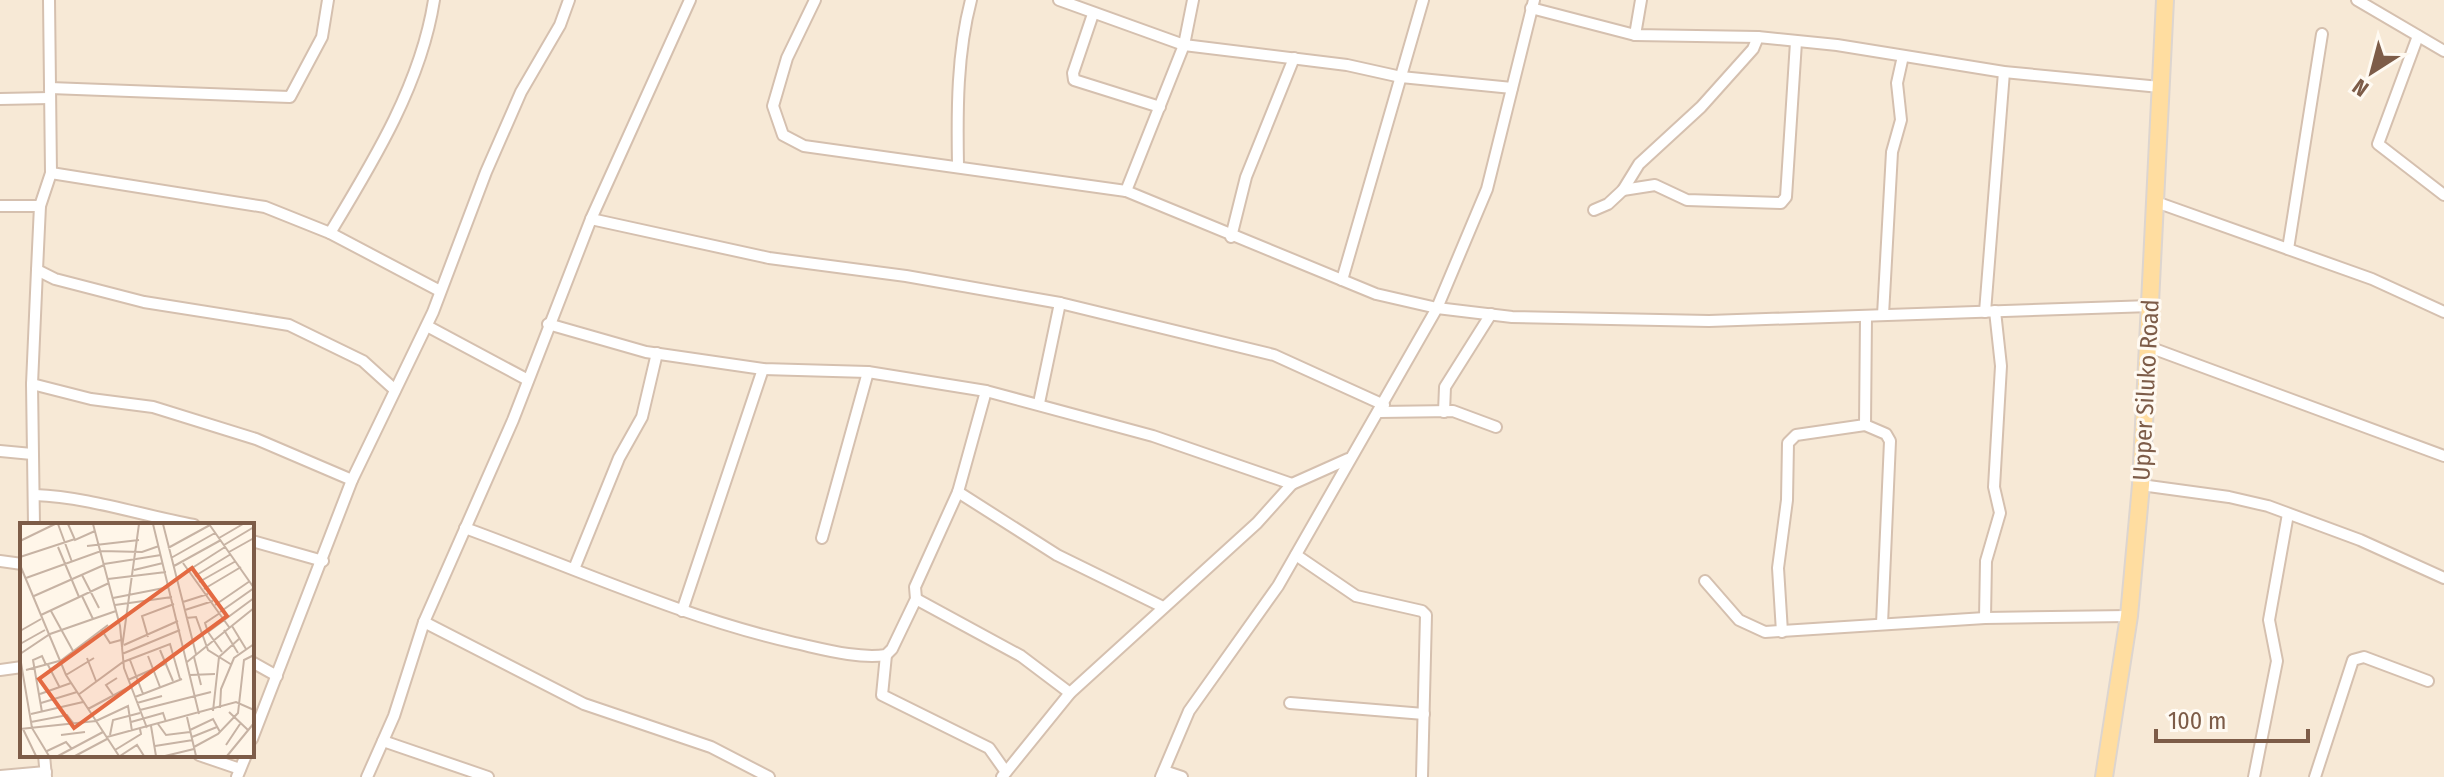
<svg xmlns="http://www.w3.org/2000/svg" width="2444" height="777" viewBox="0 0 2444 777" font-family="'Fira Sans Condensed',sans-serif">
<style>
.residential{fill:#f7e9d6;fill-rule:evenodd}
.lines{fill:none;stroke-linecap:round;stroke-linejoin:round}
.minor-casing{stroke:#d5c0af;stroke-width:14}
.primary-casing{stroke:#ddd5cf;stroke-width:20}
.minor{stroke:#fff;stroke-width:10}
.primary{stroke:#ffdda0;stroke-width:16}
.labels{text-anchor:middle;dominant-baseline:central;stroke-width:6;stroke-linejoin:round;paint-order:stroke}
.street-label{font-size:24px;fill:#7d5c48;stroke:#fffaf2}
.inset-road{fill:none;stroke:#c7b3a4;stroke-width:2}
.view{fill:#e46a42;fill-opacity:0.15;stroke:#e46a42;stroke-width:4}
.inset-edge{fill:none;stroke:#7d5c48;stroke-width:4}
</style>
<rect width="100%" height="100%" fill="#fff6e9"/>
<path class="residential" d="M0 0H2444V777H0ZM22 525H252V755H22Z"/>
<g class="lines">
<g class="minor-casing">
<g id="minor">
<path d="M434 0C421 84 373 162 330 233L440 291"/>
<polyline points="815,0 787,58 773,106 783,135 804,146 1126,191 1376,294 1437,308 1512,317 1709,321 2151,306"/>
<polyline points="1059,0 1184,45 1347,65 1401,77 1512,88"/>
<polyline points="2357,0 2444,51"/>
<polyline points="1531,8 1635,35 1758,37 1837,45 2004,72 2160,87"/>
<polyline points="1093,14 1073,73 1074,80 1160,107"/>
<polyline points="1635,35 1641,0"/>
<polyline points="2418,36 2378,144 2444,195"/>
<polyline points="50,88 290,97 322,37 328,0"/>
<polyline points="0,99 50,98"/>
<path d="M958 165C957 110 957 53 971 0"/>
<polyline points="51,173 265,207 330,233"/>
<polyline points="1623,190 1655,185 1687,200 1781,203 1786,197 1796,42"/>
<polyline points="1126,191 1184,45 1193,0"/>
<polyline points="2156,202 2372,279 2444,312"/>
<polyline points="0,206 40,206"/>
<polyline points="1594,210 1608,204 1623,190 1639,164 1701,107 1753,49 1758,37"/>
<polyline points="591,219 769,258 906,276 1060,303 1274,355 1384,405"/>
<polyline points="1231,237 1246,177 1294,58"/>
<polyline points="2288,249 2322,34"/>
<polyline points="37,270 55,279 144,302 289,325 363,361 395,390"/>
<polyline points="1342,280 1423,0"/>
<polyline points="1985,312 2004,72"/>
<polyline points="1883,315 1892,152 1901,120 1897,83 1903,56"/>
<polyline points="548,324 646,352 763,369 868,372 986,391 1153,436 1292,484"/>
<polyline points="427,326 528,380"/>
<polyline points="2149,347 2444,456"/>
<polyline points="32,384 91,399 153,407 256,439 352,480"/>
<polyline points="1039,403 1060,303"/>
<polyline points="1379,412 1453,411 1496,427"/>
<polyline points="1444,412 1445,387 1491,314"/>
<polyline points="1865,425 1886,434 1890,441 1882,624"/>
<polyline points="0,451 32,454"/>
<polyline points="2141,485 2229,497 2268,506 2360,540 2444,578"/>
<polyline points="958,492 1057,555 1163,607"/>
<path d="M35 495C89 497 140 515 194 525"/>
<polyline points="34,525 32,384 37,270 40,206 51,173 49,0"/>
<path d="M465 528C575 568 681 617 795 643 823 649 857 659 886 655L892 649 916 599 915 587 958 492 986 391"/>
<polyline points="822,538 868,372"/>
<polyline points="252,541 323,561"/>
<polyline points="1296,555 1356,596 1422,611 1426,615 1422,777"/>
<polyline points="0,561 22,564"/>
<polyline points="574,569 619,458 642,417 657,353"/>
<polyline points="1705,581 1739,620 1765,632 1985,618 2129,616"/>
<polyline points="916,599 1021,656 1070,693"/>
<polyline points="682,611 763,369"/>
<polyline points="1985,618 1986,561 2000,513 1994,487 2001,366 1995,311"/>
<polyline points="424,622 584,704 711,747 769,777"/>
<polyline points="1782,632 1778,568 1787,500 1788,443 1796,435 1865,425 1866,317"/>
<polyline points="886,655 882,695 989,748 1006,772"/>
<polyline points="252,662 277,676"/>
<polyline points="0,670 22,667"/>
<polyline points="1290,703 1424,714"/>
<polyline points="252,739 352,480 433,312 486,172 521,92 560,25 569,0"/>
<polyline points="383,741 488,777"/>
<polyline points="44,755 46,777"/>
<polyline points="199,755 240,769"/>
<polyline points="1164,771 1182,777"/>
<polyline points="0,776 46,772"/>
<polyline points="237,777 246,755"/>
<polyline points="367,777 394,716 424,622 513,420 591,219 690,0"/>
<polyline points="1002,777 1070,693 1257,523 1292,484 1348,459"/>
<polyline points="1161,777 1189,711 1278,586 1437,308 1487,189 1534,0"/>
<polyline points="2254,777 2277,661 2269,620 2288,514"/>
<polyline points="2315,777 2353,660 2364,657 2428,681"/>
</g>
</g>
<g class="primary-casing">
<polyline id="primary" points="2104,777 2129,616 2141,485 2165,0"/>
</g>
<use href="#minor" class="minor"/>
<use href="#primary" class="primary"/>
</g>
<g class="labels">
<g class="street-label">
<text transform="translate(2146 390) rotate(-87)">Upper Siluko Road</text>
</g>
</g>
<g transform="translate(20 523)">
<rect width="234" height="234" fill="#fff6e9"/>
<path class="inset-road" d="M38 1 52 39M48 1 55 17 75 8M73 1 100 103 104 145 127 205M133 1 179 191M143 1 176 131M189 1 234 65 200 89M199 15 223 1M0 18 35 1M204 22 234 4M67 23 119 17M38 24 59 74M148 25 190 2M209 29 234 15M0 34 55 16M151 35 195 10M116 36 141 32M163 40 209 104M84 41 116 36M0 42 46 152 99 233M154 43 201 17M114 47 143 40M169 47 205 24M62 52 79 85M175 53 211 31M6 55 81 28 122 29 139 23M88 56 146 49M179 59 216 38M184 66 221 44M14 73 84 42M62 73 73 96M93 75 149 64M163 79 188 71M95 82 152 74M195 82 230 58M165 87 193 78M31 88 53 128M21 92 89 60M166 95 176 94 188 127 212 142M212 103 226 126M81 106 90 120 101 117M204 107 218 130M0 108 21 96M188 109 185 100 200 90M128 114 122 93 154 81M0 121 25 107M104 122 158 98M102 125 119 1M140 127 153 158M202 129 188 109 234 75M0 131 30 111 96 88M102 131 160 107M128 133 140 164M0 134 12 205 29 233M174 134 181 162M67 135 76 158M110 137 123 171M39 139 88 102M167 139 234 85M28 142 40 165M6 147 39 138M46 152 74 135M170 152 195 151M108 157 147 140M20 171 51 160M58 172 103 139 150 121 160 156M93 172 86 162 97 155M115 174 162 156M21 180 57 169M117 180 142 173M200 185 201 166 214 135 234 121M68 186 111 163M120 187 191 169M193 188 199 134 220 115M22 189 13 137 22 133 26 142M209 189 228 207M11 191 63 179M167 194 176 233M76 198 108 183 112 208M11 199 47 192 54 201M111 199 143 190 146 199M138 201 146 212 170 209M131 203 136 233M0 206 76 198M3 206 16 233M170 207 193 196 200 209M41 212 65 209M90 212 93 197 120 190M87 214 216 179 234 187M172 214 197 204M206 222 220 201M135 223 173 217M174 224 198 211 218 190 224 137 234 132M95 227 121 211 120 206M27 228 46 219 52 226M38 233 83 209M55 233 87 216M100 233 117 222 124 233M145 233 174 226M207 233 234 200"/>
<path class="view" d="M172 45 207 93 54 205 19 156Z"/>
<rect width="234" height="234" class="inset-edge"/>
</g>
<g transform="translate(2372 72) rotate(216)" stroke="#fffaf2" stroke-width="6" paint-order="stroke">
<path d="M0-6L14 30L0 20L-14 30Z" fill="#7d5c48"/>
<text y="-12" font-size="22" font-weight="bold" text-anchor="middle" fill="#7d5c48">N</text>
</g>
<path d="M2156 729v12h152v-12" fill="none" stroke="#7d5c48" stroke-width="4"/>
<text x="2168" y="729" font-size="24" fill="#7d5c48" stroke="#fffaf2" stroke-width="6" paint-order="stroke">100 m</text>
</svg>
